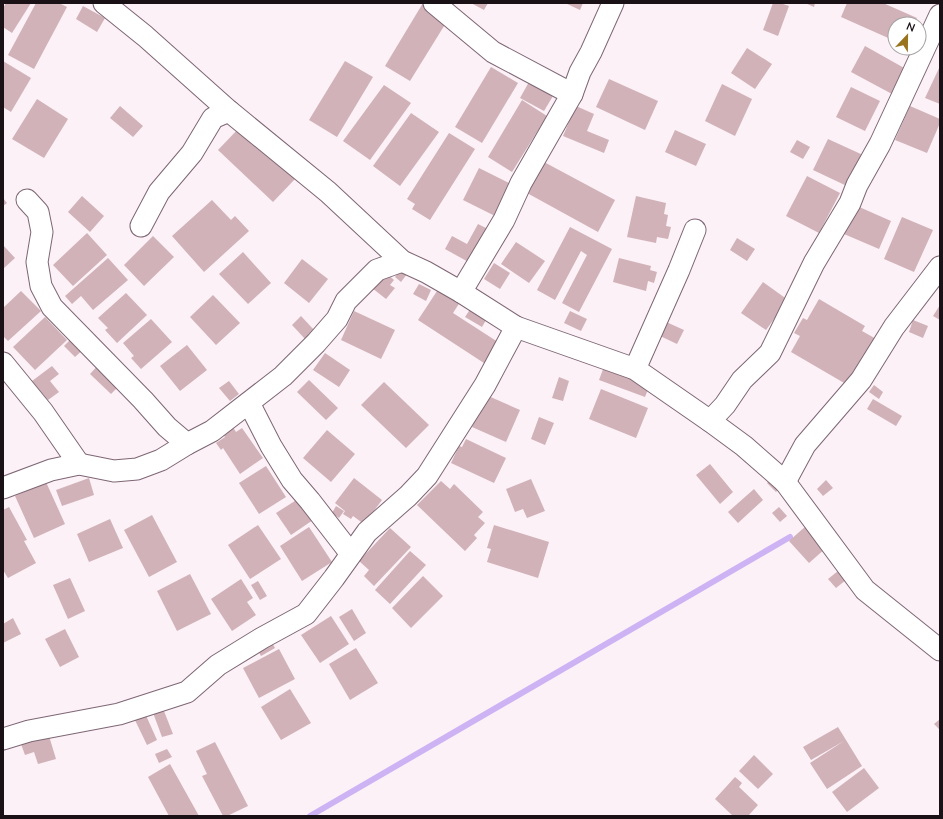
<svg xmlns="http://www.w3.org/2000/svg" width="943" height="819" viewBox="0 0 943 819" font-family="'Nunito Sans',sans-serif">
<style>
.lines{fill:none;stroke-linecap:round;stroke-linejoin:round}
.stream{stroke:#cdb3f4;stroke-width:6}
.building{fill:#d1b2b9}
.minor-casing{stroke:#7e6674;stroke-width:23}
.minor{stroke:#fff;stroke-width:21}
</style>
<rect width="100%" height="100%" fill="#fcf1f7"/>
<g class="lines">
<polyline class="stream" points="310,816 790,537"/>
</g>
<g class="building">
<polygon points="6,3 31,3 12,33 3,27 3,8"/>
<polygon points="36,3 59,3 67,7 34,69 8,55"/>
<polygon points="423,3 449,18 410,81 385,66"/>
<polygon points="471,3 488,3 484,10"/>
<polygon points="565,3 583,3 580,10"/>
<polygon points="773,3 780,3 789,6 778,36 763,30"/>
<polygon points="805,3 815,3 814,7"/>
<polygon points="847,3 883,3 917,18 914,24 895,24 895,41 841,17"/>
<polygon points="83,6 105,18 97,32 76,19"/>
<polygon points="865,46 906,69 892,94 851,72"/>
<polygon points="747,48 772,64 755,89 731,73"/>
<polygon points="3,61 31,78 11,112 3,107"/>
<polygon points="345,61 373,77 337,137 309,120"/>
<polygon points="940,66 940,104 925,98"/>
<polygon points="491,67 518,83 482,143 455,127"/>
<polygon points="609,79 658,101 645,130 596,107"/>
<polygon points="529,82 553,96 544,111 520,98"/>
<polygon points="722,84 752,99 735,136 705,121"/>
<polygon points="384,85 411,103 370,160 343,141"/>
<polygon points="851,87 880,101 865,131 836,117"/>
<polygon points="37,99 68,119 44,158 12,139"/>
<polygon points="522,100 547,116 512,172 488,157"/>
<polygon points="120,106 143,126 133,137 110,118"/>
<polygon points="576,106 594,114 587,131 609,140 604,153 563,136"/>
<polygon points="910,106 940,119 940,123 927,153 895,140"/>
<polygon points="411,113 439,132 400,186 373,166"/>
<polygon points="241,126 296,178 273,202 218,150"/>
<polygon points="675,130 706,144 696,166 665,152"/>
<polygon points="449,133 475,149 430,220 412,209 415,204 407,199"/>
<polygon points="828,139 863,155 849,187 813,170"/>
<polygon points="797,140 810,147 803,159 790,152"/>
<polygon points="544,162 615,200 598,232 527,193"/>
<polygon points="479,168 511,184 495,216 463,200"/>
<polygon points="807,176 840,193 819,233 786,216"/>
<polygon points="82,196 104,216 90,232 68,212"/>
<polygon points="636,196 666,203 664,214 668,215 666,226 671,227 668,239 657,237 656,243 627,237"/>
<polygon points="3,198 7,203 3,206"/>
<polygon points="212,200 231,220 235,216 249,231 204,272 172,236"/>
<polygon points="857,206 891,221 879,249 844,234"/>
<polygon points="902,217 933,230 914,272 884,259"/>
<polygon points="478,224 490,230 472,264 445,249 452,236 467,244"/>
<polygon points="570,227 612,249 579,312 562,303 587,255 581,251 555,300 537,290"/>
<polygon points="87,233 107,255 73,286 53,265"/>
<polygon points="153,236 174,257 144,286 124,265"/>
<polygon points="737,238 755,249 747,261 730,250"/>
<polygon points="516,242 545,261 529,283 501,264"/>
<polygon points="3,245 15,258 3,269"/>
<polygon points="243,252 271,283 248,304 219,274"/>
<polygon points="108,258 128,280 93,310 81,296 72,304 65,296"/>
<polygon points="619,258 651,266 650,270 657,272 654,283 648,281 646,291 613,282"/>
<polygon points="302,259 328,279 309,303 284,283"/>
<polygon points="494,263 510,273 500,289 484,279"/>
<polygon points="401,269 407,274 401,282 395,277"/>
<polygon points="385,272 394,280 390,285 395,288 386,299 372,288"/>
<polygon points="763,282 788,300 766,330 741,313"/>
<polygon points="419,284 431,290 426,301 413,294"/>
<polygon points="441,285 462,299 453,313 501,344 487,365 418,320"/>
<polygon points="21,291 41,311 8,341 3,336 3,308"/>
<polygon points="126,293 147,315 117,343 105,330 108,328 98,318"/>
<polygon points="213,295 240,323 216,345 190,317"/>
<polygon points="819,299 865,326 862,331 878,340 851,387 791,352 800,336 794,333 803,318 807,320"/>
<polygon points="473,305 489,315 482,327 465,317"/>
<polygon points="940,305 940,320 933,316"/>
<polygon points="354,311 395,330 381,359 341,340"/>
<polygon points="570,311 587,319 581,331 564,323"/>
<polygon points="301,316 315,331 306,340 292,325"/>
<polygon points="45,317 67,340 35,370 13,347"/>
<polygon points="151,319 172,342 141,369 131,358 134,356 123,343"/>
<polygon points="913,320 928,326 923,338 909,332"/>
<polygon points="664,321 684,330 677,344 658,335"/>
<polygon points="75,335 87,346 75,357 64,346"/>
<polygon points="187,345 207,370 180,391 160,366"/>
<polygon points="325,353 350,370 339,387 313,370"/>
<polygon points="100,363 121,384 111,394 90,374"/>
<polygon points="605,364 651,382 645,397 599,380"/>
<polygon points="52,366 59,374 50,381 59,392 48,400 32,381"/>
<polygon points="559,377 569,381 563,401 552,398"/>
<polygon points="309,380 338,408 326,420 297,392"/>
<polygon points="229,381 239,394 230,401 219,388"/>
<polygon points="384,382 429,425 406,448 361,405"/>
<polygon points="874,385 883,392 879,399 869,392"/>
<polygon points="601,389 648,408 636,438 589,419"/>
<polygon points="486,395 520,410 506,442 472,427"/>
<polygon points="873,399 902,416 896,426 867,409"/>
<polygon points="539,417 554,423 545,445 531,439"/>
<polygon points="231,424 236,432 242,428 263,458 240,474 223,448 221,450 216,443 225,437 221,431"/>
<polygon points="327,430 355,454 331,482 303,458"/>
<polygon points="466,439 506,458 494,483 451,463 459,446 462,447"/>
<polygon points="710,464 733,492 720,504 696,475"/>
<polygon points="266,466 286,497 259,514 239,483"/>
<polygon points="89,478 94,495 62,506 56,490"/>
<polygon points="354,478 382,500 364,524 353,516 351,519 343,514 345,511 335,503"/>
<polygon points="772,478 781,487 776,492 767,483"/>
<polygon points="531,479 545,511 527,518 523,509 515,512 506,489"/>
<polygon points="826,480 833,488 823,496 817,489"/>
<polygon points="441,481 450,489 454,484 483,512 478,517 485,523 474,535 477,538 465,551 417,505"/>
<polygon points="46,482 65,524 34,538 15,496"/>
<polygon points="754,489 763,500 738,523 728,512"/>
<polygon points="298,499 313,520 291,535 276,513"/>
<polygon points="336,506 344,511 339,518 332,513"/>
<polygon points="9,507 27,540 24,541 36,563 8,578 3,570 3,510"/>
<polygon points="779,507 787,516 780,522 772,513"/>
<polygon points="152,515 177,562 149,577 124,530"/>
<polygon points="110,519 123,548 89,562 77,534"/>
<polygon points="258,525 281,559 250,579 228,545"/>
<polygon points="494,525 549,542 538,578 487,562 491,549 487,548"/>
<polygon points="806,526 826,548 809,563 789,541"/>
<polygon points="309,527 332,562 302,581 280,546"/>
<polygon points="390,528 411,547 374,586 364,576 369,570 359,561"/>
<polygon points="410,551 426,565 390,604 375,590"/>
<polygon points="838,571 846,580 836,588 828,579"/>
<polygon points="190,574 211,614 177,631 157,591"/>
<polygon points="423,576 443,596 411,628 392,608"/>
<polygon points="70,578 85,611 68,619 53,585"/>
<polygon points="241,579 253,598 247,602 256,615 232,631 211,599"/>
<polygon points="258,581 267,596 260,600 251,585"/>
<polygon points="352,609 366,633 354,641 339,617"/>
<polygon points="331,616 349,644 320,663 301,635"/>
<polygon points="13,618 21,634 3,643 3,624"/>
<polygon points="65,629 79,657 60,667 45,639"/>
<polygon points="271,641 275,648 261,656 257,649"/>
<polygon points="356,648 378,683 350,700 329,664"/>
<polygon points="279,649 295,679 259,698 243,668"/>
<polygon points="290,689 311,723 281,740 261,707"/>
<polygon points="162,706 173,734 162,737 152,710"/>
<polygon points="144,711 157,740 147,745 133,716"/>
<polygon points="940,719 940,730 934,724"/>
<polygon points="838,727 862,766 827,789 810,763 844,741 811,760 803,747"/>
<polygon points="49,736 56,759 38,764 34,752 25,755 21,744"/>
<polygon points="215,742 248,806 227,816 223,816 202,776 207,774 196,751"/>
<polygon points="167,749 172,757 159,763 155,754"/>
<polygon points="754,755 773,774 758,789 739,771"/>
<polygon points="170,764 199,816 169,816 148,777"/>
<polygon points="864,768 879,788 847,812 832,792"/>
<polygon points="735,777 742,783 739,787 758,805 748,816 733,816 715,799"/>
</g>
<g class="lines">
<g class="minor-casing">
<g id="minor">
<polyline points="104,3 145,36 229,111 328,192 402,261 426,272 461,292 516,327 635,369 710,421 744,446 785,482 865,590 940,650"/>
<polyline points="434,3 493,52 572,94"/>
<polyline points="27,200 38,212 42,232 37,262 41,286 52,307 143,400 167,427 187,444"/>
<polyline points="141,226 159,192 192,153 213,118 229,111"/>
<polyline points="461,292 504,220 521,183 572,94 580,72 591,52 613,3"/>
<polyline points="3,363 43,412 79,464"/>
<polyline points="635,369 679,270 695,230"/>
<polyline points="249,403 271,446 292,480 310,501 351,554"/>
<polyline points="710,421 725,405 742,380 770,353 814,263 850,203 857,185 880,144 940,15"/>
<polyline points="785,482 805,445 861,380 894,327 940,267"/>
<polyline points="3,488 51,470 79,464 114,471 137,469 161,460 187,444 212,431 283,376 316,343 337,319 346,301 377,270 402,261"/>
<polyline points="3,739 29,731 119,714 187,692 218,665 262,638 306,614 334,578 367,532 408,496 427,476 485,385 516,327"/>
</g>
</g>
<use href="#minor" class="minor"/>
</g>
<rect width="943" height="819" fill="none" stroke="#1a1117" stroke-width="8"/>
<g transform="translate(907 36) rotate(22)"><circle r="19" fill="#ffffff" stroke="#a3a0a2"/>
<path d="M0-3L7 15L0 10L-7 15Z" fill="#9a731f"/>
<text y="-6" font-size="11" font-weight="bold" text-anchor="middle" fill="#1a1117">N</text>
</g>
</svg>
